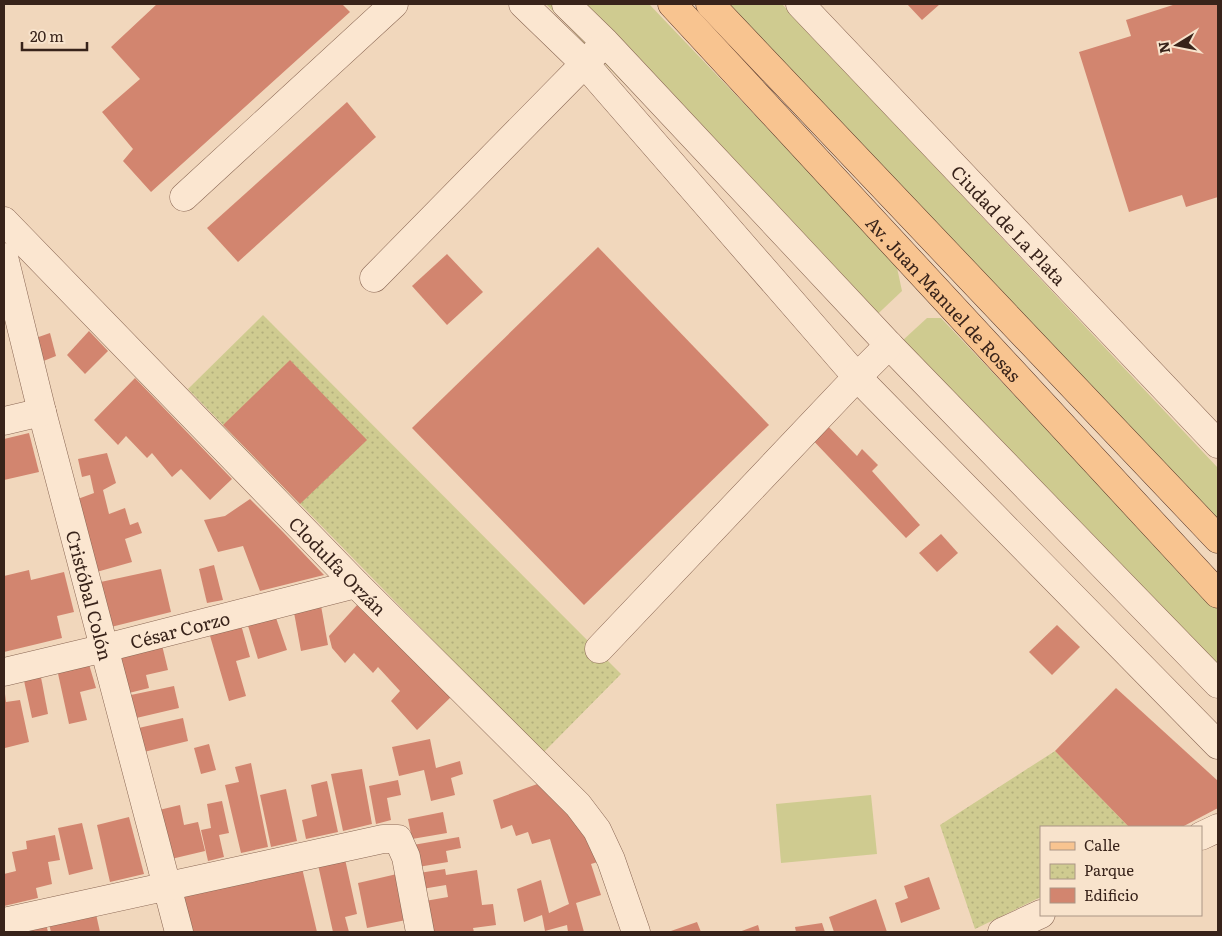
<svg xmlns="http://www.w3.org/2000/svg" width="1222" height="936" viewBox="0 0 1222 936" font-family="Literata,serif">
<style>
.grass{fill:#cfcb90}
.park{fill:url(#park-dots)}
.building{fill:#d2856f}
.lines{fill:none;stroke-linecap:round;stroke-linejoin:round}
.minor-casing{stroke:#8a6754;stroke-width:29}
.major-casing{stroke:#573629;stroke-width:29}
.minor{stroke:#fbe6d0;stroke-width:28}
.major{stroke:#f8c490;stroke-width:28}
.labels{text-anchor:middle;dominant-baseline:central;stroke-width:5;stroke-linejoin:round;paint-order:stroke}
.street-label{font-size:18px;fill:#38231a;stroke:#f8e3cc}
</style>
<defs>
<pattern id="park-dots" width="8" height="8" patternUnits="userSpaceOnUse" patternTransform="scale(1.25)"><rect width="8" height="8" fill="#cfcb90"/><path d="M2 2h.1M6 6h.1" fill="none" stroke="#b2ae7c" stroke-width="1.8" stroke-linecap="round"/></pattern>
</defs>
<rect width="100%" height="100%" fill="#f1d7bc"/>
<g class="grass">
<polygon points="546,4 649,4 896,263 902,291 864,327"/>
<polygon points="728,4 782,4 1218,468 1218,521"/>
<polygon points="927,318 941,318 1218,610 1218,686 890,352"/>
<polygon points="871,795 877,854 781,863 776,804"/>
</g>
<g class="park">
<polygon points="263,315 621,674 543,753 188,389"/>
<polygon points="1055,751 1129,827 1041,827 1041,897 975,929 940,825"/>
</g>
<g class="building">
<polygon points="157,4 342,4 350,12 151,192 123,161 133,149 102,112 140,79 111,47"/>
<polygon points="907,4 940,4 922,20"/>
<polygon points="1176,4 1218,4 1218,197 1186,207 1182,195 1129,212 1079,52 1131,36 1126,20"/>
<polygon points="347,102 376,137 238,262 207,228"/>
<polygon points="598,247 769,425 584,605 412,428"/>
<polygon points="447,254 483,292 447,325 412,286"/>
<polygon points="89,331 108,351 85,374 67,355"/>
<polygon points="50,333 56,356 36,364 30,340"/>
<polygon points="290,360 367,440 300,504 223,425"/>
<polygon points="135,378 232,479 210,500 181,469 172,477 152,453 147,458 126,436 118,445 94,420"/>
<polygon points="820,418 857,456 862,449 878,465 872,471 920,525 906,538 807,434"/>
<polygon points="29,433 39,472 4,480 4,439"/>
<polygon points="107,453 116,483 103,490 109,514 125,508 130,525 138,522 142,533 125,539 132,562 93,573 75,500 94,493 90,475 82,477 78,459"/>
<polygon points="250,499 283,532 324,575 260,591 243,546 218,552 204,520 225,516"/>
<polygon points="941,534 958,553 937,572 919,553"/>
<polygon points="214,565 223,600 207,603 199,569"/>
<polygon points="161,569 171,612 107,628 96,583"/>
<polygon points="29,570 31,580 64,572 74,612 57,616 62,638 4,652 4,576"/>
<polygon points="320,600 328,645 301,651 293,607"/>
<polygon points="358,604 453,695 417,730 391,701 400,691 378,667 373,673 354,653 345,663 332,648 329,636"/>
<polygon points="274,612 287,650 258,659 246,619"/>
<polygon points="240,621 250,657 236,661 246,696 229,701 208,629"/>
<polygon points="1057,625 1080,647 1052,675 1029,652"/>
<polygon points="161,641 168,670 146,675 149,688 125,694 115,653"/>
<polygon points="88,661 96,688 80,692 87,720 69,724 57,669"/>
<polygon points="40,672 48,714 32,718 23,676"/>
<polygon points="174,686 179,708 132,719 126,696"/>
<polygon points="1116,688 1218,781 1218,808 1182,827 1129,827 1055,751"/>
<polygon points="4,694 5,694 6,702 20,700 29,742 5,748 4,741"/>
<polygon points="183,718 188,741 140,753 134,729"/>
<polygon points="430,739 436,768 460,761 463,774 451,778 455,795 431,801 424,770 399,776 392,747"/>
<polygon points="209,744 216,770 201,774 194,748"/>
<polygon points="251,763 268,847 241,853 225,785 239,782 235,767"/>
<polygon points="362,769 372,824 343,831 331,774"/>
<polygon points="398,780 401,795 387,798 391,820 376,824 369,786"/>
<polygon points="327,781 338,832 306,839 302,820 317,816 311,785"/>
<polygon points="543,782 569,806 601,861 591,864 601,895 576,903 584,932 568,932 567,925 545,931 542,915 524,922 517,889 541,880 549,913 569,904 550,839 532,844 528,832 516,836 512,825 501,829 493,800"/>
<polygon points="286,789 297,841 271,847 260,795"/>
<polygon points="222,801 229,833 219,835 224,857 208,861 201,830 211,828 207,804"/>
<polygon points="180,805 184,825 198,822 205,851 167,860 155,811"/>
<polygon points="443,812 447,833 412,839 408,819"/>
<polygon points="129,817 144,874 110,882 97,825"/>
<polygon points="82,823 93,869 69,875 58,828"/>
<polygon points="55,835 60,860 48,862 52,884 36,888 38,898 4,906 4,874 16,871 12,852 27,849 26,841"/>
<polygon points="459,837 461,848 446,851 448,862 418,867 413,845"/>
<polygon points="345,859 357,914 345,917 349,932 333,932 318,865"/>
<polygon points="302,868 317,932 229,932 229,931 225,932 188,932 179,896"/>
<polygon points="445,869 446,875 477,870 482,905 493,904 496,925 473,928 474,932 431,932 425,901 448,897 446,885 422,889 419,873"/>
<polygon points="397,874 406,920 367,928 358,883"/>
<polygon points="929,877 940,909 901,923 895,903 908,898 904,886"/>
<polygon points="876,899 887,932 834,932 829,917"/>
<polygon points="96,914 100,932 51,932 49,924"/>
<polygon points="697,922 701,932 668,932"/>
<polygon points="822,923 825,932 796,932 795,927"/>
<polygon points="46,924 48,932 15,932"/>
<polygon points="758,925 760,932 739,932"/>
</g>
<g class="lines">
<g class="minor-casing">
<g id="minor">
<polyline points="523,4 584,63 857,377 1218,745"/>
<polyline points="566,4 605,42 889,345 1218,684"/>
<path id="s1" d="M800 4 1218 444"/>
<polyline points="184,197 394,4"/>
<path id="s2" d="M4 221 356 584 578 805 597 830 611 860 636 932"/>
<path id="s3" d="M4 257 42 412 179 932"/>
<polyline points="374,278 597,51"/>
<polyline points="4,421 42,412"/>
<polyline points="599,649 857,377 889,345"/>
<path id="s4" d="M4 672 105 648 356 584"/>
<polyline points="1201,836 1218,828"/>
<polyline points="4,922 383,839 398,839 406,857 420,932"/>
<polyline points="1002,932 1041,914"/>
</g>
</g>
<g class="major-casing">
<g id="major">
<path id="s5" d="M672 4 1218 594"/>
<polyline points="710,4 1218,539"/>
</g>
</g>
<use href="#minor" class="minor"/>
<use href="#major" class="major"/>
</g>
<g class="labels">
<g class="street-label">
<text stroke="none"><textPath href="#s1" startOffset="304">Ciudad de La Plata</textPath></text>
<text stroke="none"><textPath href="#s5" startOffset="401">Av. Juan Manuel de Rosas</textPath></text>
<text stroke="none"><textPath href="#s2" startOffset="480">Clodulfa Orzán</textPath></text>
<text stroke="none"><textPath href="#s3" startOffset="349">Cristóbal Colón</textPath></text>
<text stroke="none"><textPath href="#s4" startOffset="181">César Corzo</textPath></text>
</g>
</g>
<rect width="1222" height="936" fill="none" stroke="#38231a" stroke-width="10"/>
<rect x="1040" y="826" width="162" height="90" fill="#f8e3cc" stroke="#ab9685"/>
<rect x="1050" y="842" width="25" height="8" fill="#f8c490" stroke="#ab9685"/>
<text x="1084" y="851" font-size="15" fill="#38231a">Calle</text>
<rect x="1050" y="864" width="25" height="15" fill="url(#park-dots)" stroke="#ab9685"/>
<text x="1084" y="876" font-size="15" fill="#38231a">Parque</text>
<rect x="1050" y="888" width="25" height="15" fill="#d2856f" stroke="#ab9685"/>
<text x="1084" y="901" font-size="15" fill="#38231a">Edificio</text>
<g transform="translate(1177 45) rotate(260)" stroke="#f8e3cc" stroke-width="4" paint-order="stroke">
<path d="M0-4L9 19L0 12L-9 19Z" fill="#38231a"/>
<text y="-8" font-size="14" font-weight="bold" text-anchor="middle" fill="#38231a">N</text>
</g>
<path d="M22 42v8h65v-8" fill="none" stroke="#38231a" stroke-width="2.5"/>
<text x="30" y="42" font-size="15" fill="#38231a" stroke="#f8e3cc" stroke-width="4" paint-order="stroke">20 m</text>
</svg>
